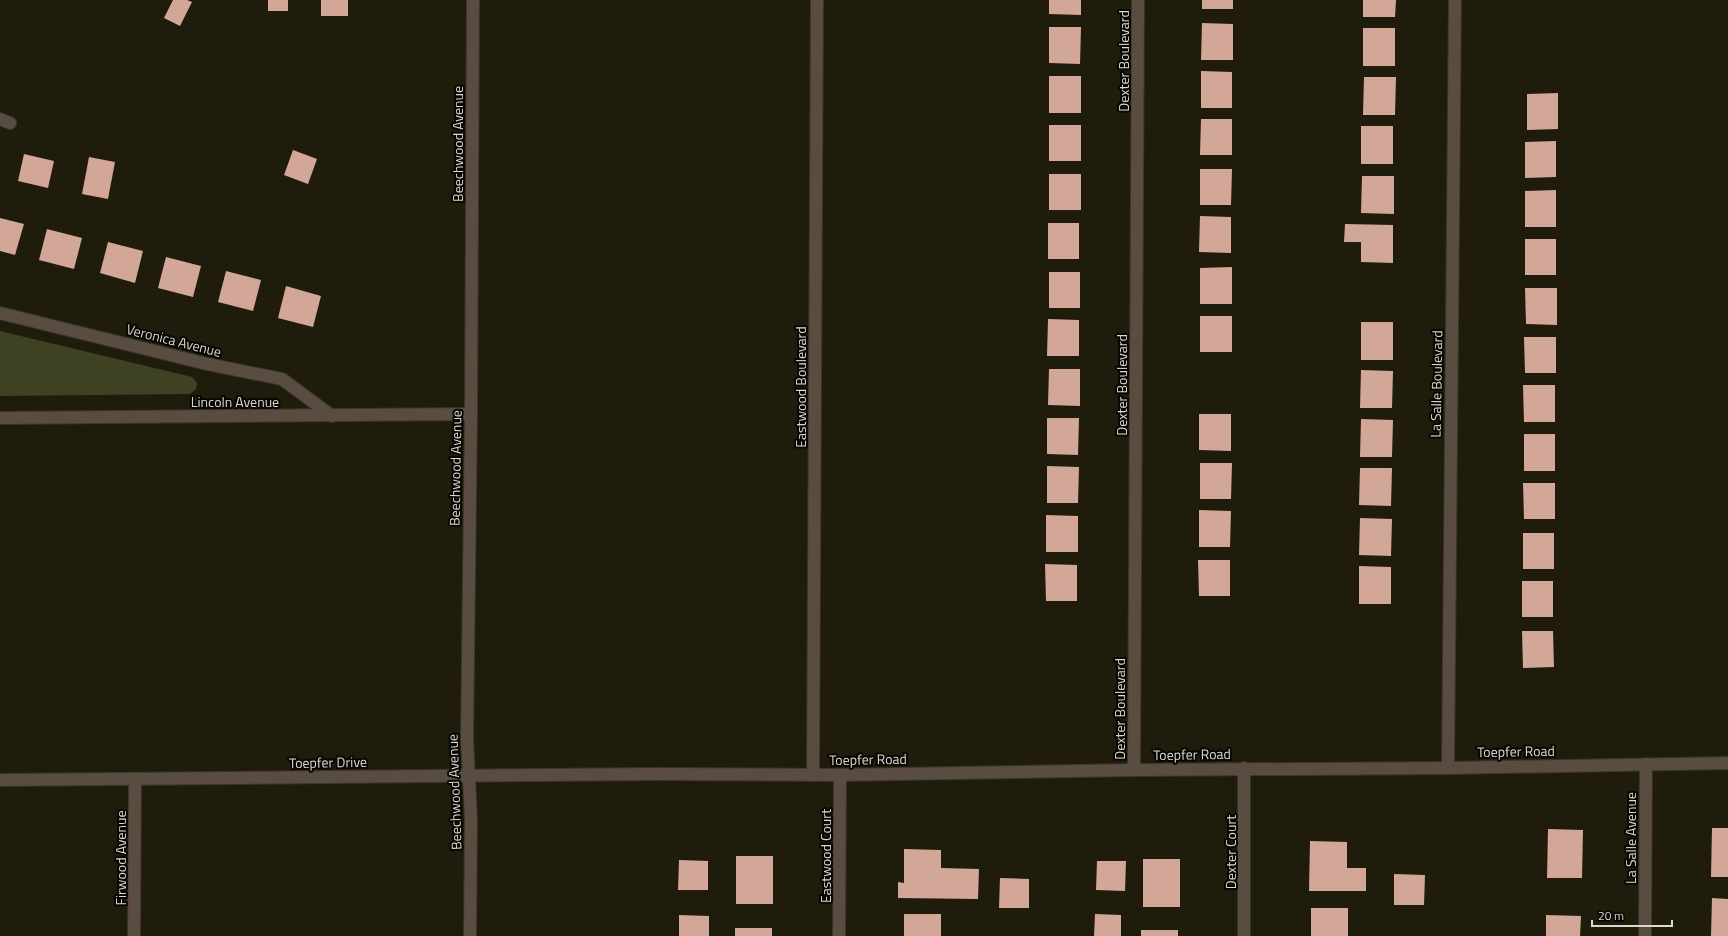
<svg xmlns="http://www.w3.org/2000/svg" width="1728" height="936" viewBox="0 0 1728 936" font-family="'Titillium Web',sans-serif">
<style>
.green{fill:#3e4223}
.building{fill:#d3a797}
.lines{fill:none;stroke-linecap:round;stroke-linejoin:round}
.minor-casing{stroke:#3a3626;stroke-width:14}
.minor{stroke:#594c40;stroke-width:12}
.labels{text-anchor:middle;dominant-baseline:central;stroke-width:4;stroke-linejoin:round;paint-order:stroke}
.street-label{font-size:14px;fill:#dbd8ce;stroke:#080602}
</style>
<rect width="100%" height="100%" fill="#201c0b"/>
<polygon class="green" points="0,331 192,377 197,383 196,389 190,394 0,396"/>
<g class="building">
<polygon points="173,0 187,0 192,2 180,26 164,18"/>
<rect x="268" y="0" width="20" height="11"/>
<rect x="321" y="0" width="27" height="16"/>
<polygon points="1049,0 1081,0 1081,15 1049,14"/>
<rect x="1202" y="0" width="31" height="9"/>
<polygon points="1363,0 1396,0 1395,17 1363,17"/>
<polygon points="1202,23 1233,24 1233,60 1201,60"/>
<polygon points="1049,27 1081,27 1080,64 1049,63"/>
<rect x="1363" y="28" width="32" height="38"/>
<polygon points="1201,71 1232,72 1232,108 1201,108"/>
<rect x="1049" y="76" width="32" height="37"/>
<polygon points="1364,77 1396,77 1395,115 1363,115"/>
<polygon points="1558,93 1558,129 1527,130 1527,94"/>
<polygon points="1201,119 1232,119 1232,155 1200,155"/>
<rect x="1049" y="125" width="32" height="36"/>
<rect x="1361" y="126" width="32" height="38"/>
<polygon points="1556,141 1556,177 1525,178 1525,142"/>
<polygon points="293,150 317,159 308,184 284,175"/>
<polygon points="24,154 54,161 48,188 18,181"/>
<polygon points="89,157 115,162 108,199 82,194"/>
<polygon points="1200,169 1232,169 1231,205 1200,205"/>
<rect x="1049" y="174" width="32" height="36"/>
<polygon points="1362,176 1394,176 1394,214 1361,213"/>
<polygon points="1556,190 1556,227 1525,227 1525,191"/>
<polygon points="1200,216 1231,217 1231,253 1199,252"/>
<polygon points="0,218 24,224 15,255 0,251"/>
<rect x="1048" y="223" width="31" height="36"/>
<polygon points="1345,224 1393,225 1393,263 1361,262 1361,242 1344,242"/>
<polygon points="47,229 82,238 74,269 39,260"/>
<rect x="1525" y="239" width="31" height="36"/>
<polygon points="108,242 143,251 135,283 100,273"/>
<polygon points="166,257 201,266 193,297 158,288"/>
<polygon points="1232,267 1232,304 1200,304 1200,268"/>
<polygon points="226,271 261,280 253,311 218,302"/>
<rect x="1049" y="272" width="31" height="36"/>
<polygon points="286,286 321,296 313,327 278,318"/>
<polygon points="1525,288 1557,288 1557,325 1526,324"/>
<rect x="1200" y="316" width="32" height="36"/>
<polygon points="1048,319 1079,320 1079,356 1047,356"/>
<rect x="1361" y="322" width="32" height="38"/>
<polygon points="1524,337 1556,337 1556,373 1525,373"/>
<polygon points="1049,369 1080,369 1080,406 1048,405"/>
<polygon points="1361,370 1393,371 1392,408 1360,408"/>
<polygon points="1523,385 1555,385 1555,422 1524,422"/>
<polygon points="1199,414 1231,414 1231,451 1199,450"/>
<polygon points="1047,418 1079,418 1078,455 1047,454"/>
<polygon points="1361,419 1393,420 1392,457 1360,457"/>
<rect x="1524" y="434" width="31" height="37"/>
<polygon points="1200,463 1232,463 1231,499 1200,499"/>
<polygon points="1047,466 1079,467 1078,503 1047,503"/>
<polygon points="1360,468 1392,468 1391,506 1359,505"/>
<polygon points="1523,483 1555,483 1555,519 1524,519"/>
<polygon points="1199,510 1231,511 1230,547 1199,547"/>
<polygon points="1046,515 1078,516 1078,552 1046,552"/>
<polygon points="1360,518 1392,519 1391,556 1359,555"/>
<rect x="1523" y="533" width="31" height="36"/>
<polygon points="1198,560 1230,560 1230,596 1199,596"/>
<polygon points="1045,564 1077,565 1077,601 1046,601"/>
<polygon points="1359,566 1391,567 1391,604 1359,604"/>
<rect x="1522" y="581" width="31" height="36"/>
<polygon points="1522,631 1553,631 1554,667 1523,668"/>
<polygon points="1712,828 1728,828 1728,877 1711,877"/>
<polygon points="1548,829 1583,830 1582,878 1547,878"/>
<polygon points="1310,841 1347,842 1347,868 1366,868 1366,891 1309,891"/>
<polygon points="904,849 941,850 941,868 979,869 978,899 898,898 898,882 904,883"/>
<rect x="736" y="856" width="37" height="48"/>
<rect x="1143" y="859" width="37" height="48"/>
<polygon points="679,860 708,861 708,890 678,890"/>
<polygon points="1097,861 1126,861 1125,891 1096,890"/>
<polygon points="1394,874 1425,875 1424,905 1394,905"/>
<polygon points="1000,878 1029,879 1029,908 999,908"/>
<polygon points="1712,898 1728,899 1728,936 1711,936"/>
<rect x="1311" y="908" width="37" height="28"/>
<rect x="904" y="914" width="37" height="22"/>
<polygon points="1095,914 1121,915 1121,936 1094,936"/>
<polygon points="679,915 709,916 709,936 679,936"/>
<polygon points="1546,915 1581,916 1580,936 1546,936"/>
<rect x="735" y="928" width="37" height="8"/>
<rect x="1141" y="930" width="37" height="6"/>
</g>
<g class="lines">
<g class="minor-casing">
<g id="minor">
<polyline points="0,119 10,123"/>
<polyline points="0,313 207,364 282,379 332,416"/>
<polyline points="0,418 471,414"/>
<polyline points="1244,768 1244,936"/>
<polyline points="1448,768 1455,0"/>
<polyline points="1134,770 1138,0"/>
<polyline points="813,775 817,0"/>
<polyline points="0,780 657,774 840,775 1134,770 1448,768 1728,763"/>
<polyline points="134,936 135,780"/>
<polyline points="470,936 471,819 467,739 471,414 473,0"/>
<polyline points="839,936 840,775"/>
<polyline points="1645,936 1646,764"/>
</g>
</g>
<use href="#minor" class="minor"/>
</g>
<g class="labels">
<g class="street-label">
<text transform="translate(1123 61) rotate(-90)">Dexter Boulevard</text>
<text transform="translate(457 144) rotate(-90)">Beechwood Avenue</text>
<text transform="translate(174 340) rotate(14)">Veronica Avenue</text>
<text transform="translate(1436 384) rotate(-89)">La Salle Boulevard</text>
<text transform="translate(1121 385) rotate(-90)">Dexter Boulevard</text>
<text transform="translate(800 387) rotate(-90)">Eastwood Boulevard</text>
<text x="235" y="401">Lincoln Avenue</text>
<text transform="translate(455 468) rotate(-89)">Beechwood Avenue</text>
<text transform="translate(1119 709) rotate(-90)">Dexter Boulevard</text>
<text transform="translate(1516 751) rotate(-1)">Toepfer Road</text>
<text transform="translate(1192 754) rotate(-1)">Toepfer Road</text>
<text transform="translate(868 759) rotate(-1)">Toepfer Road</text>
<text transform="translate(328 762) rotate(-1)">Toepfer Drive</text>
<text transform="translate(454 792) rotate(-92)">Beechwood Avenue</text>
<text transform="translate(1630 838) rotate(-90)">La Salle Avenue</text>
<text transform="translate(1230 852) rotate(-90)">Dexter Court</text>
<text transform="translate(825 856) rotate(-90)">Eastwood Court</text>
<text transform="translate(120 858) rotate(-90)">Firwood Avenue</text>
</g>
</g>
<path d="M1592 920v6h80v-6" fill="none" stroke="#dbd8ce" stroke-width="2"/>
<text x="1598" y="920" font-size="12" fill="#dbd8ce" stroke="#080602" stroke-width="3" paint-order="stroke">20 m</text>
</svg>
